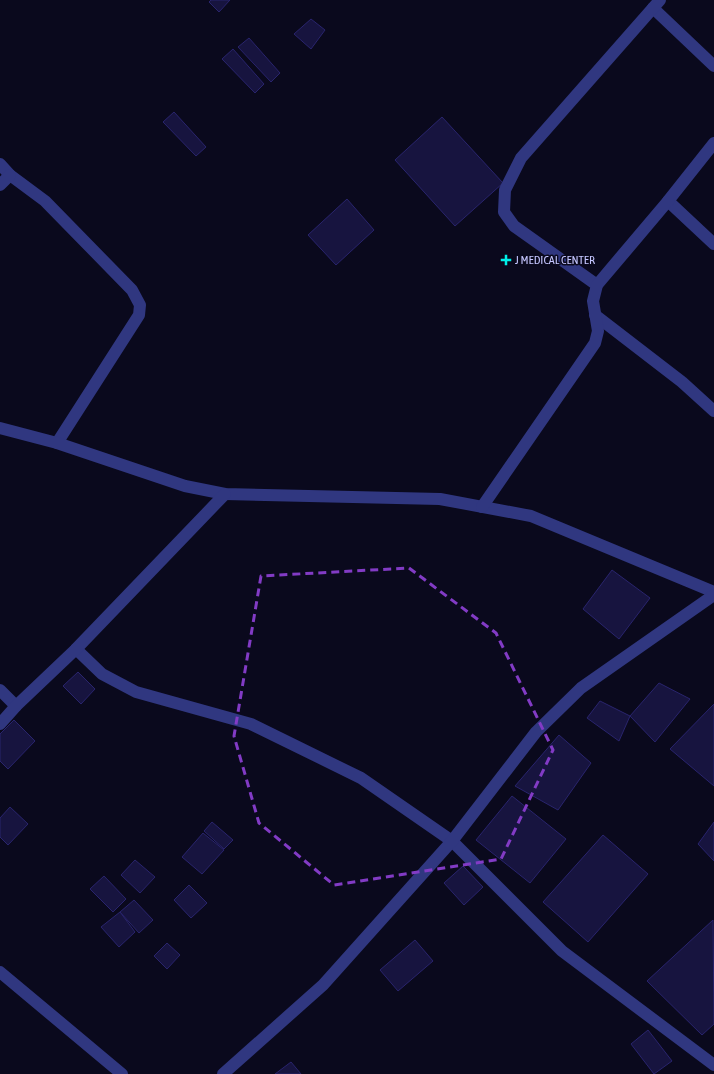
<svg xmlns="http://www.w3.org/2000/svg" width="714" height="1074" viewBox="0 0 714 1074" font-family="'Asap Condensed',sans-serif">
<style>
.building{fill:#17143f;stroke:#29246d}
.lines{fill:none;stroke-linecap:round;stroke-linejoin:round}
.minor{stroke:#303780;stroke-width:12}
.marked{fill:none;stroke:#823bc5;stroke-width:3;stroke-dasharray:8 5;stroke-linejoin:round}
.poi-dot{fill:#00f0e9;stroke:#0a091d;stroke-width:1.5}
.labels{text-anchor:middle;dominant-baseline:central;stroke-width:3;stroke-linejoin:round;paint-order:stroke}
.poi-label{font-size:12px;fill:#c5c6ff;stroke:#0a091d;text-anchor:start}
</style>
<rect width="100%" height="100%" fill="#0a091d"/>
<g class="building">
<polygon points="211,0 230,0 219,12 209,2"/>
<polygon points="311,19 325,30 311,49 294,34"/>
<polygon points="249,38 280,73 271,82 238,47"/>
<polygon points="233,49 264,84 255,93 222,59"/>
<polygon points="174,112 206,147 196,156 163,122"/>
<polygon points="442,117 503,183 455,226 395,160"/>
<polygon points="347,199 374,230 336,265 308,235"/>
<polygon points="612,570 650,598 619,639 583,609"/>
<polygon points="78,672 95,689 81,704 63,686"/>
<polygon points="659,683 690,699 655,742 630,716"/>
<polygon points="600,701 630,716 619,741 587,718"/>
<polygon points="714,704 714,786 670,749"/>
<polygon points="14,720 35,741 8,769 0,761 0,734"/>
<polygon points="559,735 591,763 558,810 515,786"/>
<polygon points="512,796 566,839 530,883 476,840"/>
<polygon points="10,807 28,824 8,845 0,837 0,818"/>
<polygon points="212,822 233,840 224,849 204,831"/>
<polygon points="714,822 714,861 698,844"/>
<polygon points="203,833 224,850 202,874 182,857"/>
<polygon points="603,835 648,874 588,942 543,902"/>
<polygon points="135,860 155,877 140,893 121,875"/>
<polygon points="463,866 483,887 464,905 444,883"/>
<polygon points="104,876 126,899 113,912 90,889"/>
<polygon points="189,885 207,903 191,918 174,900"/>
<polygon points="134,900 153,920 139,933 120,912"/>
<polygon points="120,912 135,932 119,947 101,927"/>
<polygon points="713,920 714,1024 702,1035 647,981"/>
<polygon points="415,940 433,961 398,991 380,970"/>
<polygon points="167,943 180,955 167,969 154,956"/>
<polygon points="648,1030 672,1061 654,1074 631,1044"/>
<polygon points="291,1062 301,1074 275,1074"/>
</g>
<g class="lines">
<g class="minor">
<polyline points="653,8 714,66"/>
<polyline points="0,164 10,175 45,201 132,290 140,305 139,315 57,443"/>
<polyline points="0,185 10,175"/>
<polyline points="668,201 714,244"/>
<polyline points="597,285 514,226 504,212 505,190 521,158 660,0"/>
<polyline points="595,315 682,382 714,411"/>
<polyline points="0,428 57,443 185,486 225,494 440,499 531,516 714,592"/>
<polyline points="482,507 595,343 598,331 593,301 597,285 668,201 714,143"/>
<polyline points="76,649 102,674 136,692 251,724 361,778 452,841 562,951 714,1065"/>
<polyline points="0,690 16,706"/>
<polyline points="0,724 16,706 76,649 225,494"/>
<polyline points="0,972 122,1074"/>
<polyline points="223,1074 323,985 452,841 536,732 581,688 714,595"/>
</g>
</g>
<path class="marked" d="M409 568 496 633 553 750 501 859 334 885 259 823 234 736 261 576Z"/>
<path class="poi-dot" d="M504 254h4v4h4v4h-4v4h-4v-4h-4v-4h4z"/>
<g class="labels">
<g class="poi-label">
<text x="515" y="260">J MEDICAL CENTER</text>
</g>
</g>
</svg>
